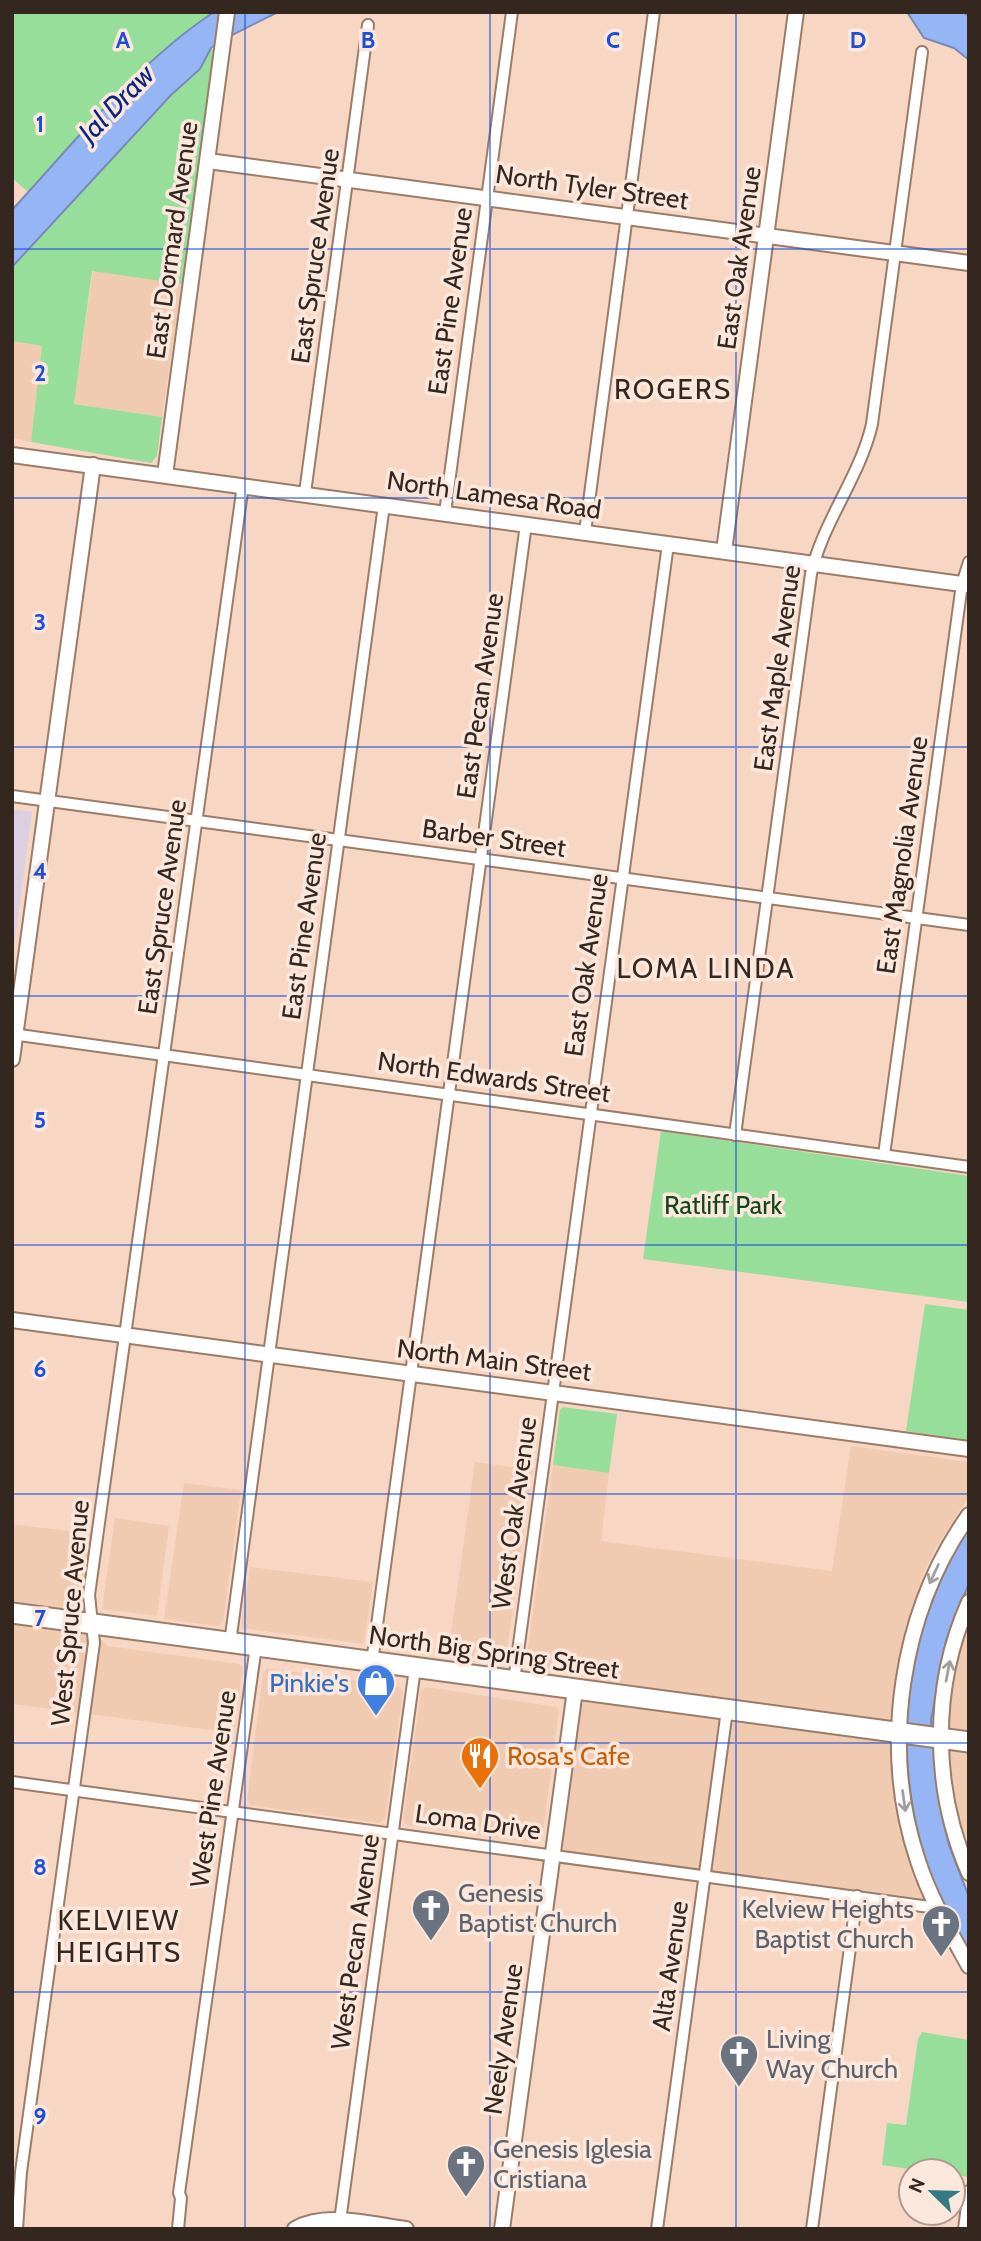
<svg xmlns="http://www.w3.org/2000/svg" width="981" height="2241" viewBox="0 0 981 2241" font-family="Cabin,sans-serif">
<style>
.built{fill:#f0cbb2}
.education{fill:#dccfe2}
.green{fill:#96de9a}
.water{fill:#96b5f5;stroke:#788ab5;stroke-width:2}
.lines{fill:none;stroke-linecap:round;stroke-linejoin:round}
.street-casing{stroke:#997c69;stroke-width:14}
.secondary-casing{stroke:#997c69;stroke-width:18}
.highway-casing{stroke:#997c69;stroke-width:23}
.street{stroke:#fff;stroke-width:10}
.secondary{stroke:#fff;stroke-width:14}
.highway{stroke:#fff;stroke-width:19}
.oneway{stroke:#a39e9a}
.grid{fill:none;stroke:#1d4ed8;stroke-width:2;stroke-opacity:0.55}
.labels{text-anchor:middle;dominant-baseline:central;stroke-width:7;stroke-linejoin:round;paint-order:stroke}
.street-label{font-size:26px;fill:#33271f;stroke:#fbe7db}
.park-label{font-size:26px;fill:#12471a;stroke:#fbe7db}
.shop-label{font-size:26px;fill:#366cbe;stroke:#fbe7db;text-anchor:end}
.food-label{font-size:26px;fill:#c56008;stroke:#fbe7db;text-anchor:start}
.worship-label{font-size:26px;fill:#5b616d;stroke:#fbe7db;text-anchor:start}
.water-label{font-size:28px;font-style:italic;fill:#08267f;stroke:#fbe7db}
.neighbourhood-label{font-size:28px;letter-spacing:2px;fill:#33271f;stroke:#fbe7db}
.grid-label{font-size:23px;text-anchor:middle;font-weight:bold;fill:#1d4ed8;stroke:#fbe7db;stroke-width:7;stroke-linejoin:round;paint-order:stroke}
</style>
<rect width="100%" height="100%" fill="#f7d7c3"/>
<g class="built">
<polygon points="93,270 182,284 162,417 74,404"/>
<polygon points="12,341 42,346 31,442 12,438"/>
<polygon points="851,1446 969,1462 969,1496 935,1549 919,1583 959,1572 969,1553 969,1835 934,1830 961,1909 552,1855 563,1779 587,1674 531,1667 526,1662 553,1465 609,1473 601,1541 832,1571"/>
<polygon points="475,1462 533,1470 506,1657 501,1661 448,1654"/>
<polygon points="184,1483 241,1490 223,1622 218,1626 164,1619"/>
<polygon points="115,1518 169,1526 157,1616 102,1609"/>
<polygon points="12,1524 100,1535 87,1627 108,1646 239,1664 243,1668 234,1733 12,1704"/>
<polygon points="250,1567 373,1582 364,1644 241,1628"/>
<polygon points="267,1668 400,1687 403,1692 385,1819 379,1823 251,1805 247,1800 263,1673"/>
<polygon points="427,1687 556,1707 559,1710 542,1840 537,1843 407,1825 403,1821 421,1691"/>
</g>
<polygon class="education" points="12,809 32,812 12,961"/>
<g class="green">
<polygon points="12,12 218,12 211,48 215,52 182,284 92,271 74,404 162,417 157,456 151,463 31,442 42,346 12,341 12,210 28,192 12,178"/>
<polygon points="661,1131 969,1176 969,1302 643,1259"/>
<polygon points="925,1304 969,1310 969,1440 906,1431"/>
<polygon points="563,1407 617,1414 609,1473 553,1465 560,1410"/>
<polygon points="922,2032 969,2040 969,2177 953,2175 953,2171 924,2171 882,2165 887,2123 906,2125 918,2039"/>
</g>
<g class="water">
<path d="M214 12H278L232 35 211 48 200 69 171 95 12 267V210C74 143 138 62 214 12Z"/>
<polygon points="907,12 964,12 969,17 969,60 954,48 924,38"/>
<path d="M969 1526V1583L946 1641 931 1720 941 1811 949 1845 969 1897V1951C960 1936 948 1921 941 1905 888 1774 896 1647 969 1526Z"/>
</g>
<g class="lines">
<g class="street-casing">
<g id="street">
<polyline points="305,493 368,25"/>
<polyline points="445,513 512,12"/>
<polyline points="585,532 654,12"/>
<polyline points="12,796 969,925"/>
<polyline points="12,1034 969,1167"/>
<path d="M735 1135 811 574C823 521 860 477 872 424L922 52"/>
<polyline points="884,1155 962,584 969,562"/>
<polyline points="230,1643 384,505"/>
<polyline points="372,1662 526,524"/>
<polyline points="514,1681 668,544"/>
<polyline points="12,1782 937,1908"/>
<polyline points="340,2221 415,1668"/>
<polyline points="17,2229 21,2172 94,1643 89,1595 243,485"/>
<polyline points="178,2229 181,2198 179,2193 256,1646"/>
<polyline points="657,2229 727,1710"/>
<polyline points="812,2229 857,1896"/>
<polyline points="964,2229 969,2191"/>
</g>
</g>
<g class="secondary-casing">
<g id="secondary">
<polyline points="208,161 969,263"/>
<polyline points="12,455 969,585"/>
<polyline points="165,475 227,12"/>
<polyline points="724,551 796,12"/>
<polyline points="12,1059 93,465"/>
<polyline points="12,1320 969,1449"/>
<path d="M969 1515C900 1612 880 1748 918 1861 930 1898 950 1932 969 1966"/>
<path d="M969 1602C931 1687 932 1788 969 1873"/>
<path d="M295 2229C326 2211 372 2225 406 2229"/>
<polyline points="502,2229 575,1690"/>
</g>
</g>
<g class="highway-casing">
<polyline id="highway" points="12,1613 969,1742"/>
</g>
<use href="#street" class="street"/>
<use href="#secondary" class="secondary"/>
<use href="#highway" class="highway"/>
</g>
<defs><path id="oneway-shaft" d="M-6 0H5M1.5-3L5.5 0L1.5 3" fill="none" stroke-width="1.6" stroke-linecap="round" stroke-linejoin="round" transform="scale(1.75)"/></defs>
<g class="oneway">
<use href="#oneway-shaft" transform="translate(934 1574) rotate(115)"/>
<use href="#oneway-shaft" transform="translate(948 1671) rotate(-79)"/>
<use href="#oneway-shaft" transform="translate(904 1801) rotate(82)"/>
</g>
<path class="grid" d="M245 12V2229M490 12V2229M736 12V2229M12 249H969M12 498H969M12 747H969M12 996H969M12 1245H969M12 1494H969M12 1743H969M12 1992H969"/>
<defs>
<g id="shop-pin" transform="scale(2.0125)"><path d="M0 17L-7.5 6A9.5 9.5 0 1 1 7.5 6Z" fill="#3f7fe0" stroke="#fbe7db"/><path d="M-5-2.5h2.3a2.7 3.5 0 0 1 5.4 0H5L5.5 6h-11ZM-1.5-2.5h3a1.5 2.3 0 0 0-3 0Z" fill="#fff"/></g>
<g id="restaurant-pin" transform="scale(2.0125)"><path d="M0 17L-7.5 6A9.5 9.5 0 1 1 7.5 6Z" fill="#e8710a" stroke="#fbe7db"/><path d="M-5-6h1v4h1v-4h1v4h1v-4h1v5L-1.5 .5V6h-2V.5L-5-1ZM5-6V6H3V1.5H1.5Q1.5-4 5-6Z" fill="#fff"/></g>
<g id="church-pin" transform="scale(2.0125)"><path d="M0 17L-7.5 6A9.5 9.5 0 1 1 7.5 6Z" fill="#6b7280" stroke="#fbe7db"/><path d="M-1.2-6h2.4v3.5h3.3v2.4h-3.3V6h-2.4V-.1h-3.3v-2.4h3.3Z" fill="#fff"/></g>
</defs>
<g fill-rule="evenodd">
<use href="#shop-pin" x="376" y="1683"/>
<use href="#restaurant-pin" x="480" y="1756"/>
<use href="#church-pin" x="431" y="1908"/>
<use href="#church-pin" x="941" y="1924"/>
<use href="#church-pin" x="739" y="2054"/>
<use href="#church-pin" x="466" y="2164"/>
</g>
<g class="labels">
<g class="street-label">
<text transform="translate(592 187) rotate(8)">North Tyler Street</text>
<text transform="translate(172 240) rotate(-82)">East Dormard Avenue</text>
<text transform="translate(315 256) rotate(-82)">East Spruce Avenue</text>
<text transform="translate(739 258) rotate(-82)">East Oak Avenue</text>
<text transform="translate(450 301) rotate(-82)">East Pine Avenue</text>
<text transform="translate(494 495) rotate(8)">North Lamesa Road</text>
<text transform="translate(777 668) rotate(-82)">East Maple Avenue</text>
<text transform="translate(480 696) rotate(-82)">East Pecan Avenue</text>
<text transform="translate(494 838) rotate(8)">Barber Street</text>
<text transform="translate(902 855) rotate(-82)">East Magnolia Avenue</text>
<text transform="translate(162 907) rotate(-82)">East Spruce Avenue</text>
<text transform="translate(304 926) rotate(-82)">East Pine Avenue</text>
<text transform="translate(586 965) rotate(-82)">East Oak Avenue</text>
<text transform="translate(494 1077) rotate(8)">North Edwards Street</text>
<text transform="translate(494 1360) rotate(7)">North Main Street</text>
<text transform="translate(514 1513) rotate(-82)">West Oak Avenue</text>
<text transform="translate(70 1613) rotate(-85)">West Spruce Avenue</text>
<text transform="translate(494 1652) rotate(8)">North Big Spring Street</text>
<text transform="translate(213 1789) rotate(-82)">West Pine Avenue</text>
<text transform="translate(478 1822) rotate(8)">Loma Drive</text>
<text transform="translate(355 1942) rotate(-82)">West Pecan Avenue</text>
<text transform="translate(670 1966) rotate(-82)">Alta Avenue</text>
<text transform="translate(503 2039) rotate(-82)">Neely Avenue</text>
</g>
<g class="park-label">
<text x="723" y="1205">Ratliff Park</text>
</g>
<g class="shop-label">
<text x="349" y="1683">Pinkie's</text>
</g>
<g class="food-label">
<text x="507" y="1756">Rosa's Cafe</text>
</g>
<g class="worship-label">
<text x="458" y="1893">Genesis<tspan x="458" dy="30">Baptist Church</tspan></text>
<text x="914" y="1909" text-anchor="end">Kelview Heights<tspan x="914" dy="30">Baptist Church</tspan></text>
<text x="766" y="2039">Living<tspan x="766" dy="30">Way Church</tspan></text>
<text x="493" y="2149">Genesis Iglesia<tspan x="493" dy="30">Cristiana</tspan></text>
</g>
<g class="water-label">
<text transform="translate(116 103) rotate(-46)">Jal Draw</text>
</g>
<g class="neighbourhood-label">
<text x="673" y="389">ROGERS</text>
<text x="706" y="968">LOMA LINDA</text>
<text x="119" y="1920">KELVIEW<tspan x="119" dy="32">HEIGHTS</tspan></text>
</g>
</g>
<g class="grid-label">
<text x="123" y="48">A</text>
<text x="368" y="48">B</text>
<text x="613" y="48">C</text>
<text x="858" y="48">D</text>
<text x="40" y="132">1</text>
<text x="40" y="381">2</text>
<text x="40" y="630">3</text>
<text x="40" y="879">4</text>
<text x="40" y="1128">5</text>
<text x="40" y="1377">6</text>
<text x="40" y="1626">7</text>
<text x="40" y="1875">8</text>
<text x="40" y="2124">9</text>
</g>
<rect width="981" height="2241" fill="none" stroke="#33271f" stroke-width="28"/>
<g transform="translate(932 2192) rotate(293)"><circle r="33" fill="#fbe7db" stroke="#ab9a90" stroke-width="2"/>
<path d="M0-5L12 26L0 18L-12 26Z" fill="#337a85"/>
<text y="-10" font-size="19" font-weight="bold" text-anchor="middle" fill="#33271f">N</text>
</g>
</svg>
